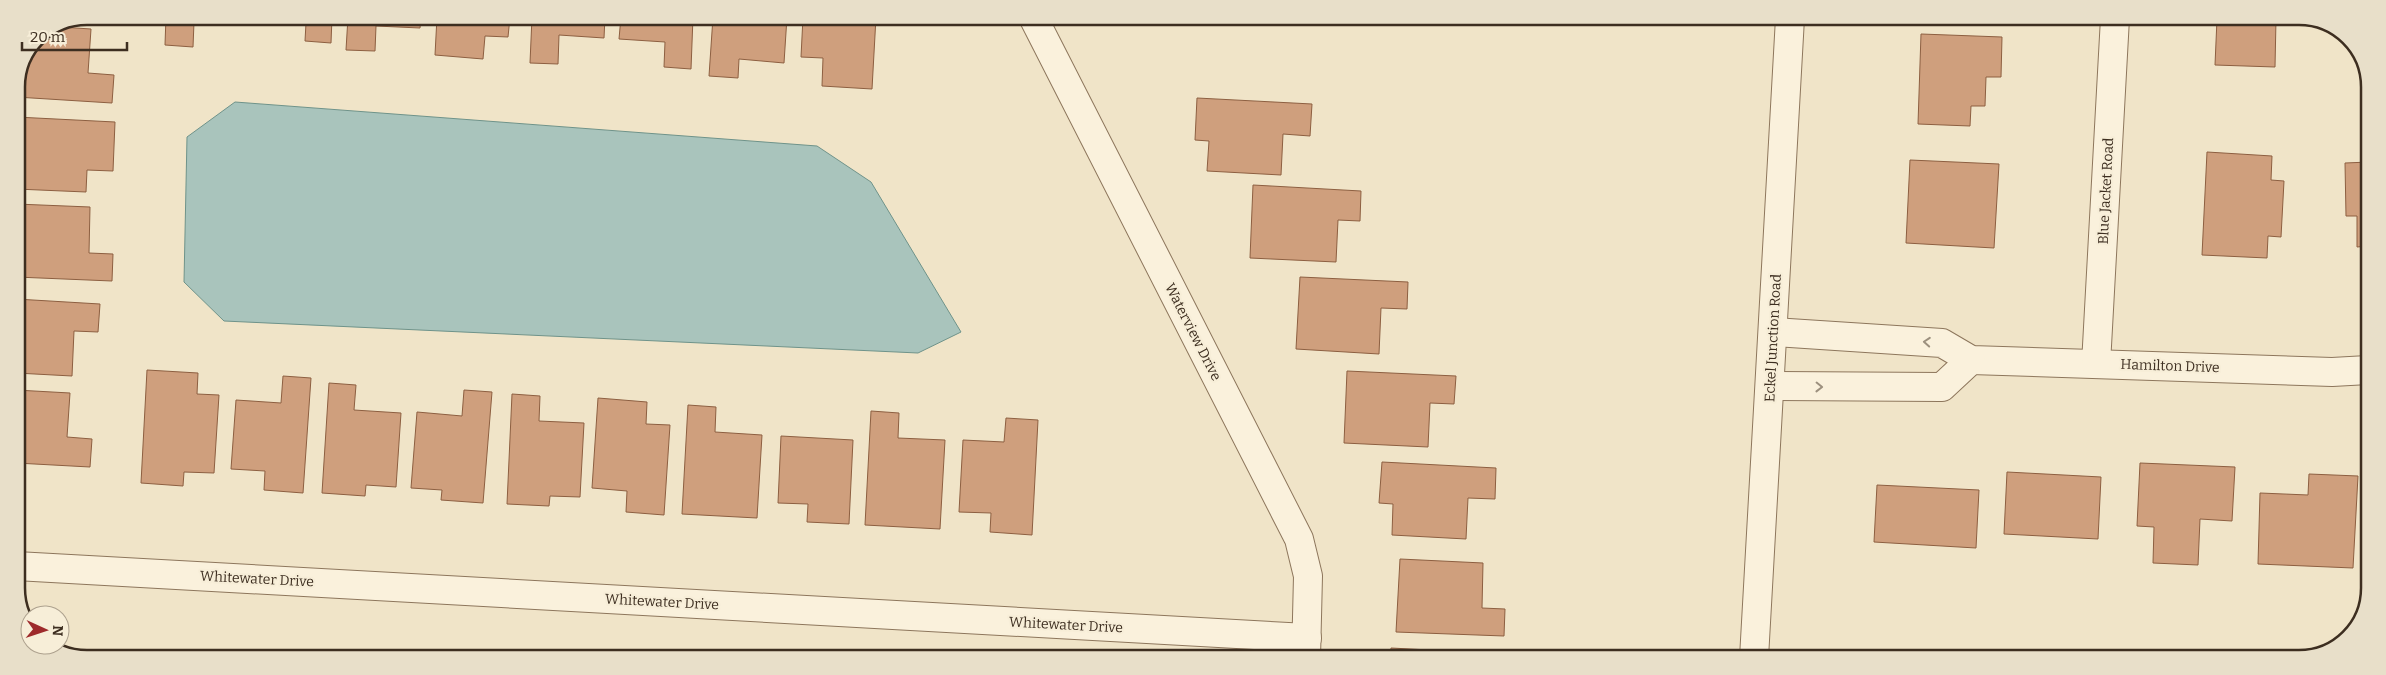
<svg xmlns="http://www.w3.org/2000/svg" width="2386" height="675" viewBox="0 0 2386 675" font-family="Bitter,serif">
<style>
.water{fill:#a9c4bc;stroke:#6f938a}
.building{fill:#cf9f7d;stroke:#8d5f41}
.lines{fill:none;stroke-linecap:round;stroke-linejoin:round}
.minor-casing{stroke:#8d765c;stroke-width:30}
.minor{stroke:#faf1dc;stroke-width:28}
.oneway{stroke:#9c907e}
.labels{text-anchor:middle;dominant-baseline:central;stroke-width:4.5;stroke-linejoin:round;paint-order:stroke}
.street-label{font-size:14px;fill:#3d2e20;stroke:#f7eed8}
.rim{fill:none;stroke:#3d2e20;stroke-width:2.5}
</style>
<rect width="100%" height="100%" fill="#f0e4c8"/>
<polygon class="water" points="235,102 817,146 871,182 961,332 918,353 224,321 184,282 187,137"/>
<g class="building">
<polygon points="166,16 239,16 239,24 194,22 193,47 165,45"/>
<polygon points="259,16 332,17 331,43 305,41 306,23 259,20"/>
<polygon points="348,17 421,17 420,28 376,26 375,51 346,50"/>
<polygon points="437,17 510,17 508,37 485,36 483,59 435,55"/>
<polygon points="532,17 605,17 604,38 559,35 558,64 530,63"/>
<polygon points="621,17 693,17 691,69 664,67 665,42 619,39"/>
<polygon points="713,17 787,17 784,63 739,59 738,78 709,76"/>
<polygon points="803,17 876,17 872,89 822,86 823,58 801,57"/>
<polygon points="2217,19 2276,19 2275,67 2215,65"/>
<polygon points="61,27 91,29 88,73 114,75 112,103 16,97 16,87 37,37"/>
<polygon points="1921,34 2002,37 2001,77 1986,77 1985,106 1971,106 1970,126 1918,124"/>
<polygon points="1197,98 1312,104 1310,136 1283,134 1281,175 1207,171 1209,141 1195,140"/>
<polygon points="16,117 115,122 113,171 87,170 86,192 16,189 18,157 16,157"/>
<polygon points="2207,152 2272,156 2271,180 2284,181 2281,237 2268,236 2267,258 2202,255"/>
<polygon points="1910,160 1999,164 1994,248 1906,243"/>
<polygon points="2369,162 2369,246 2357,247 2357,216 2346,216 2345,163"/>
<polygon points="1253,185 1361,191 1360,221 1338,220 1336,262 1250,258"/>
<polygon points="16,204 90,207 89,253 113,254 112,281 16,277"/>
<polygon points="1300,277 1408,282 1407,309 1381,308 1379,354 1296,349"/>
<polygon points="16,299 100,304 98,332 74,331 72,376 16,373"/>
<polygon points="147,370 198,373 197,394 219,395 214,473 184,472 183,486 141,483"/>
<polygon points="1347,371 1456,376 1454,404 1430,403 1428,447 1344,443"/>
<polygon points="283,376 311,378 303,493 264,490 265,471 231,469 236,400 281,403"/>
<polygon points="329,383 356,385 354,410 401,413 396,487 366,485 365,496 322,493"/>
<polygon points="16,390 70,393 67,437 92,439 90,467 16,463"/>
<polygon points="464,390 492,392 483,503 441,500 442,490 411,488 417,412 462,416"/>
<polygon points="512,394 540,396 539,421 584,423 580,497 550,496 549,506 507,504"/>
<polygon points="598,398 647,402 646,424 670,425 664,515 626,512 627,491 592,488"/>
<polygon points="688,405 716,407 715,432 762,435 757,518 682,514"/>
<polygon points="871,411 899,413 898,438 945,440 940,529 865,525"/>
<polygon points="1006,418 1038,420 1032,535 990,532 991,513 959,512 963,440 1004,442"/>
<polygon points="781,436 853,440 849,524 807,522 808,504 778,503"/>
<polygon points="1382,462 1496,468 1495,499 1468,498 1466,539 1392,535 1393,504 1379,503"/>
<polygon points="2140,463 2235,467 2232,521 2200,519 2198,565 2153,563 2154,527 2137,526"/>
<polygon points="2007,472 2101,477 2098,539 2004,534"/>
<polygon points="2309,474 2358,476 2353,568 2258,564 2260,493 2308,495"/>
<polygon points="1877,485 1979,490 1976,548 1874,542"/>
<polygon points="1400,559 1483,563 1482,608 1505,609 1504,636 1396,632"/>
<polygon points="1391,648 1487,653 1486,658 1390,658"/>
</g>
<g class="lines">
<g class="minor-casing">
<g id="minor">
<polyline points="1033,17 1299,539 1308,576 1306,658"/>
<polyline points="1773,332 1942,343 1971,360 2332,372 2368,370"/>
<polyline points="2096,364 2115,18"/>
<polyline points="1770,386 1942,387 1971,360"/>
<polyline points="16,566 1307,638"/>
<polyline points="1754,658 1790,18"/>
</g>
</g>
<use href="#minor" class="minor"/>
</g>
<defs><path id="oneway-chevron" d="M-2-3.5L2.5 0L-2 3.5" fill="none" stroke-width="1.6" stroke-linecap="round" stroke-linejoin="round" transform="scale(1.25)"/></defs>
<g class="oneway">
<use href="#oneway-chevron" transform="translate(1927 342) rotate(-176)"/>
<use href="#oneway-chevron" transform="translate(1819 387) rotate(1)"/>
</g>
<g class="labels">
<g class="street-label">
<text transform="translate(2106 191) rotate(-87)">Blue Jacket Road</text>
<text transform="translate(1193 332) rotate(63)">Waterview Drive</text>
<text transform="translate(1773 338) rotate(-87)">Eckel Junction Road</text>
<text transform="translate(2170 366) rotate(2)">Hamilton Drive</text>
<text transform="translate(257 579) rotate(3)">Whitewater Drive</text>
<text transform="translate(662 602) rotate(3)">Whitewater Drive</text>
<text transform="translate(1066 625) rotate(3)">Whitewater Drive</text>
</g>
</g>
<path d="M0 0H2386V675H0ZM87 25H2299A62 62 0 0 1 2361 87V588A62 62 0 0 1 2299 650H87A62 62 0 0 1 25 588V87A62 62 0 0 1 87 25Z" fill="#e8dfc9" fill-rule="evenodd"/>
<path class="rim" d="M87 25H2299A62 62 0 0 1 2361 87V588A62 62 0 0 1 2299 650H87A62 62 0 0 1 25 588V87A62 62 0 0 1 87 25Z"/>
<g transform="translate(45 630) rotate(93)"><circle r="24" fill="#f7eed8" stroke="#ada18e"/>
<path d="M0-4L9 19L0 12L-9 19Z" fill="#9e2a2b"/>
<text y="-8" font-size="14" font-weight="bold" text-anchor="middle" fill="#3d2e20">N</text>
</g>
<path d="M22 42v8h105v-8" fill="none" stroke="#3d2e20" stroke-width="2.5"/>
<text x="30" y="42" font-size="15" fill="#3d2e20" stroke="#f7eed8" stroke-width="4" paint-order="stroke">20 m</text>
</svg>
